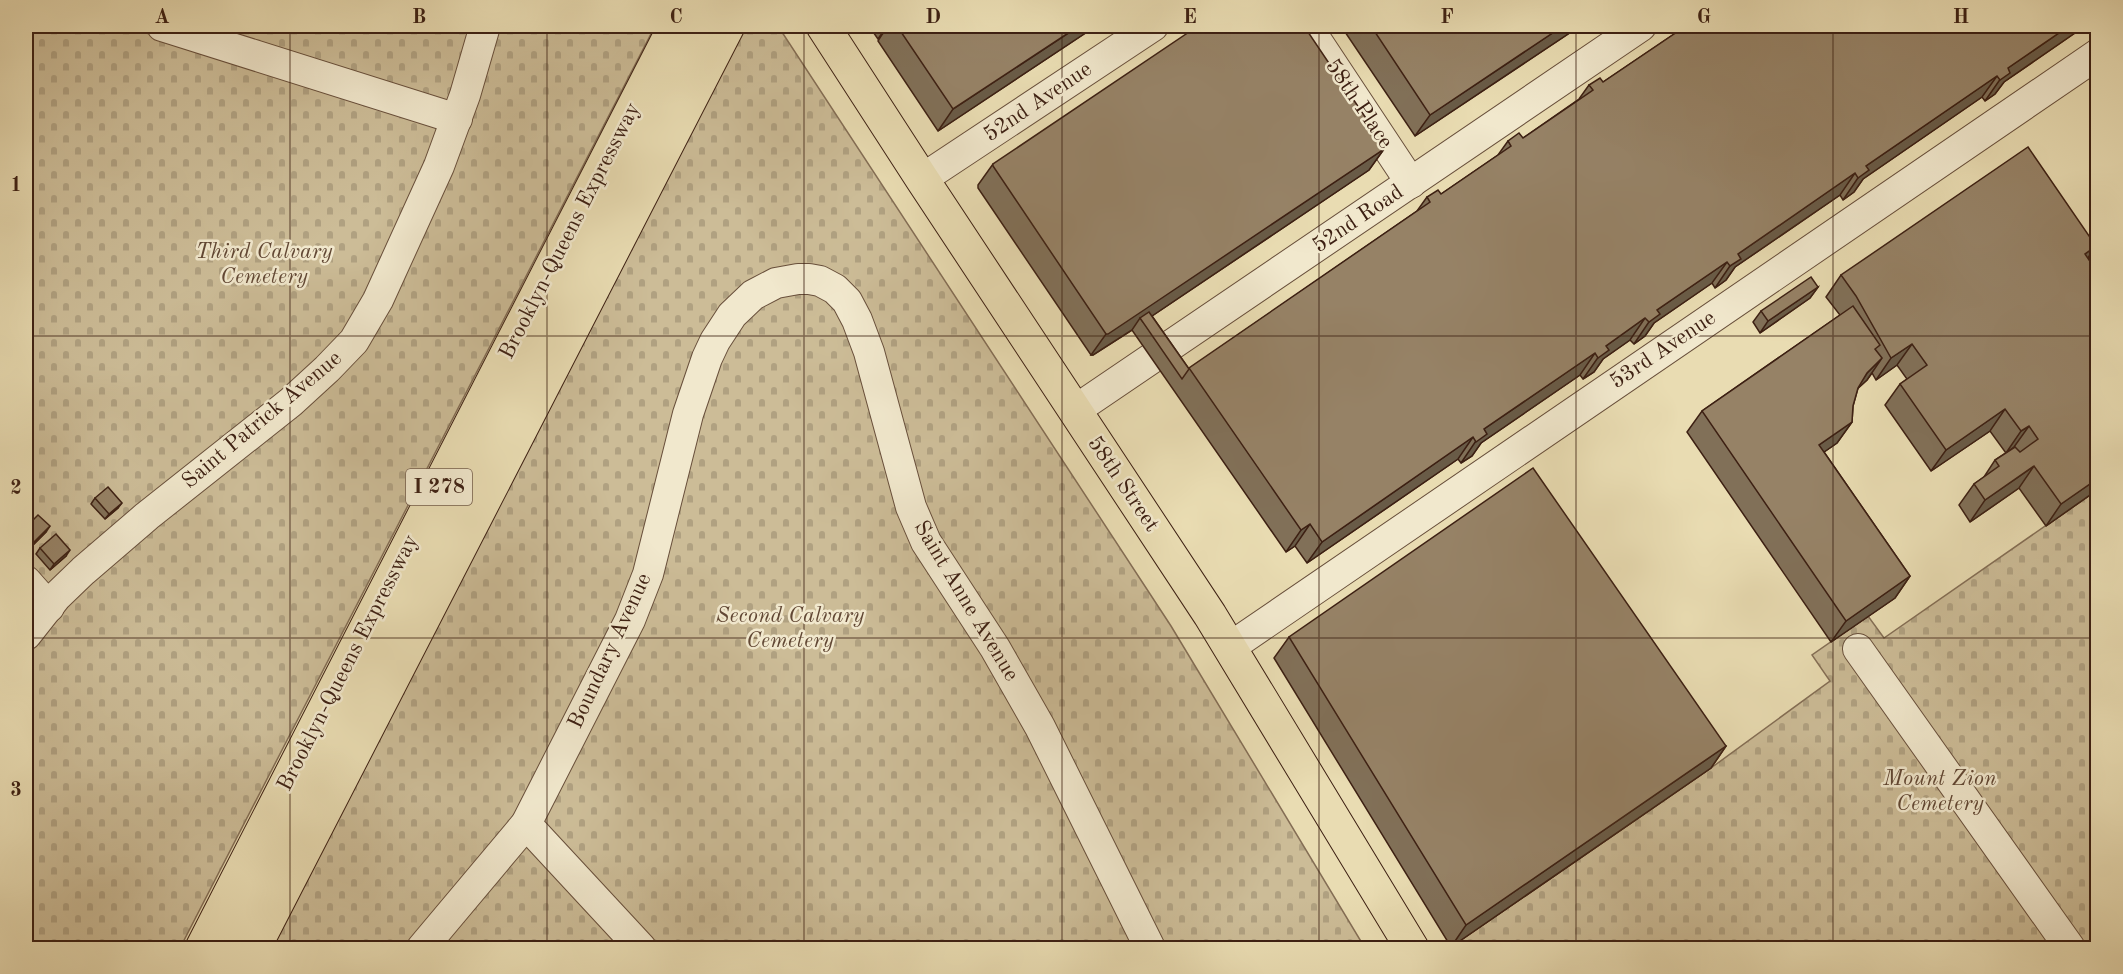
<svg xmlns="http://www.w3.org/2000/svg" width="2123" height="974" viewBox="0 0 2123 974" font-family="'Old Standard TT',serif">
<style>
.cemetery{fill:url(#cemetery-stones);stroke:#846e55;stroke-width:1.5}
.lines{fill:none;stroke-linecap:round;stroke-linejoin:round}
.minor-casing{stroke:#684f3b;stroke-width:32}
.major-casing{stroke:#3d2013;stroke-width:35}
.highway-casing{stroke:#3d2013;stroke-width:35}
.minor{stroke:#f1e8cd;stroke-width:30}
.major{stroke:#e9dcb2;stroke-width:33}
.highway{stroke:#e9dcb2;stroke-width:33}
.wall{fill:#817058;stroke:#3d2013;stroke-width:1.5}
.shaded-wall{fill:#695b47;stroke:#3d2013;stroke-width:1.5}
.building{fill:#968266;stroke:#3d2013;stroke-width:1.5}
.grid{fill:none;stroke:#3d2013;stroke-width:1.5;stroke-opacity:0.55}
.labels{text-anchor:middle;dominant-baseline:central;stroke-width:5;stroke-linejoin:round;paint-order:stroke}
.shield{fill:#f1e8cd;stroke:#735c4b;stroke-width:1.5}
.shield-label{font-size:21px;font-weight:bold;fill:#3d2013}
.street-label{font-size:22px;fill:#3d2013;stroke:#f1e8cd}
.park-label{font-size:22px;font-style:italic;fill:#614734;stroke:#f1e8cd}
.neatline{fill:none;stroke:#3d2013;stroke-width:2}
.grid-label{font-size:20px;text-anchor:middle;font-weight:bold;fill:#3d2013}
</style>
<defs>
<pattern id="cemetery-stones" width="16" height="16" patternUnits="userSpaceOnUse" patternTransform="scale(1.5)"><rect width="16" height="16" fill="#ccbc97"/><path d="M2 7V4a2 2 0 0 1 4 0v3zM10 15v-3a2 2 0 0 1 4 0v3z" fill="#b0a181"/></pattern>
</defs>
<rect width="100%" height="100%" fill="#e9dcb2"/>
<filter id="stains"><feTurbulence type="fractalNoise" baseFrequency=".00333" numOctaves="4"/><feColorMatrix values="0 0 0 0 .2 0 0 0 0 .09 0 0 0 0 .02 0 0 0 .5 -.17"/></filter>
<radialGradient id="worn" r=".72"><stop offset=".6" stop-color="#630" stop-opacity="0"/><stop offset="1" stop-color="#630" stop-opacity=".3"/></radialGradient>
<g class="cemetery">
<polygon points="26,26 655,26 180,948 26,948"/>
<polygon points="740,26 778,26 1171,626 1365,948 268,948"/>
<polygon points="2097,490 2097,948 1452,948 1451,947 1711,768 1830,681 1812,655 1868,616 1884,638"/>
</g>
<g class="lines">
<g class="minor-casing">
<g id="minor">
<polyline points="162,26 457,119"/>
<polyline points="1307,26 1411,183"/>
<polyline points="922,179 1153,26"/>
<polyline points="1074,411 1641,26"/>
<polyline points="26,581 49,607"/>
<polyline points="26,635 56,597 83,571 147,516 291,402 327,369 354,341 378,300 439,166 465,95 485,26"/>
<polyline points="1229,648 2098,54"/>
<polyline points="1858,649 2070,948"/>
<polyline points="526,824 641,948"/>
<polyline points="422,948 526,824 630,620 648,574 688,414 707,358 715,341 732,315 753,295 776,283 798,279 809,279 820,281 835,289 847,301 857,320 869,352 911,507 926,542 995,648 1040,727 1150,948"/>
</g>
</g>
<g class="major-casing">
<g id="major">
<polyline points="823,26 922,179 1210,615 1412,948"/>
<polyline points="225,948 698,26"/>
</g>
</g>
<g class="highway-casing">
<g id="highway">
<polyline points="202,948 675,26"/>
<polyline points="254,948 728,26"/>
</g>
</g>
<use href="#minor" class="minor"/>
<use href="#major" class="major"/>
<use href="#highway" class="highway"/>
</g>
<g class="wall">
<polygon points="869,26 1096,26 938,131 878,41 881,36 878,39"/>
<polygon points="1341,26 1580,26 1415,136"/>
<polygon points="1686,26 2085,26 2004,82 1995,94 1985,101 1982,97 1863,179 1854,192 1843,200 1840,195 1735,267 1726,280 1715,288 1712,283 1654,323 1645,336 1634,344 1630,340 1603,359 1594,372 1583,379 1580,375 1481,443 1472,456 1461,463 1458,459 1307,563 1295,546 1286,552 1132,330 1093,355 1091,355 978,188 978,185 993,164 1384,149 1369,170 1152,316 1189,369 1417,211 1427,197 1441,194 1498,155 1508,141 1523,138 1579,99 1589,85 1603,82"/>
<polygon points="2088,258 2091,263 2097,258 2097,490 2046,526 2019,488 1970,522 1959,505 1974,484 1984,477 1995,460 2006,453 1990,431 1931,471 1885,405 1900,384 1907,379 1897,365 1876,380 1872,373 1867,380 1858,388 1853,406 1852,422 1837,443 1824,452 1910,576 1895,598 1831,642 1687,432 1702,411 1840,315 1826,297 1841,275"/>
<polygon points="1818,287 1810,298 1760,333 1753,322 1761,311"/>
<polygon points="95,498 118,508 105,519 91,504"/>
<polygon points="26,527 46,532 30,548 26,544"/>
<polygon points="40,548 66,556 50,570 36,554"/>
<polygon points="1289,637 1726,746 1711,768 1451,947 1274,658"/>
</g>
<g class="shaded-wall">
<polygon points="887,26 889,26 881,36 878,39"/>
<polygon points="1079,26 1096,26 938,131 953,109"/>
<polygon points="1563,26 1580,26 1415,136 1430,115"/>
<polygon points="2069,26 2085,26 2004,82 1995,94 1985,101 2008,68"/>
<polygon points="1997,76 1982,97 1863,179 1854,192 1843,200 1866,166"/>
<polygon points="1384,149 1369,170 1143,322 1140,318 1132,330 1093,355 1091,355 1106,334"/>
<polygon points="1855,173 1840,195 1735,267 1726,280 1715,288 1738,254"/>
<polygon points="2096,246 2081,268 2085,254"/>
<polygon points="1727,262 1712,283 1654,323 1645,336 1634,344 1657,310"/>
<polygon points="1818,287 1810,298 1760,333 1768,321"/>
<polygon points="1645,318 1630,340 1603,359 1594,372 1583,379 1606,346"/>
<polygon points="1912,344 1897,365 1876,380 1891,358"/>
<polygon points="1595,353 1580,375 1481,443 1472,456 1461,463 1484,429"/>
<polygon points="1882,358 1867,380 1852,394 1867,373"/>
<polygon points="2005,409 1990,431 1931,471 1946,450"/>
<polygon points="1852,422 1837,443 1804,466 1819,445"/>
<polygon points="2029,426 2014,447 2006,453 2021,431"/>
<polygon points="1473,437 1458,459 1307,563 1322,542"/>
<polygon points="2034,466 2019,488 1970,522 1985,500"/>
<polygon points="2097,479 2097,490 2046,526 2061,504"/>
<polygon points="122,503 118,508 105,519 109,514"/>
<polygon points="1310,524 1295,546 1286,552 1301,530"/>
<polygon points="50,526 46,532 30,548 34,542"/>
<polygon points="70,550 66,556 50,570 54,564"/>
<polygon points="1910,576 1895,598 1831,642 1846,621"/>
<polygon points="1726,746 1711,768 1451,947 1466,925"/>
</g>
<g class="building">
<polygon points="897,26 1079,26 953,109"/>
<polygon points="1198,26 1304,26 1384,145 1384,149 1147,308 1108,334 1106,334 993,166 993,164"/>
<polygon points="1371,26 1563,26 1430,115"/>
<polygon points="1686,26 2069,26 2008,68 2010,73 2000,80 1997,76 1866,166 1869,170 1858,178 1855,173 1738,254 1741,259 1730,266 1727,262 1657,310 1660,314 1649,322 1645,318 1606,346 1609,350 1598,358 1595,353 1484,429 1487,434 1476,442 1473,437 1322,542 1310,524 1301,530 1189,368 1430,202 1427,197 1438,190 1441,194 1511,146 1508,141 1519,133 1523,138 1593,90 1589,85 1600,78 1603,82"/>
<polygon points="2028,147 2096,246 2085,254 2091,263 2097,258 2097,479 2061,504 2034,466 1985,500 1974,484 1999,466 1995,460 2015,447 2020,452 2038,439 2029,426 2021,431 2005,409 1946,450 1900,384 1927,365 1912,344 1891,358 1856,296 1841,275"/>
<polygon points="1811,277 1818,287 1768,321 1761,311"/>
<polygon points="1853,306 1880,345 1875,349 1882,358 1867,373 1858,388 1853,406 1852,422 1819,445 1910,576 1846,621 1702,411"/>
<polygon points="1149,312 1189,369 1182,379 1140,318"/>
<polygon points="1533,468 1726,746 1466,925 1289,637"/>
<polygon points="108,487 122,503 109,514 95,498"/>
<polygon points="26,504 30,509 26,514"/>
<polygon points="38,515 50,526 34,542 26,534 26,527"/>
<polygon points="56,534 70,550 54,564 40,548"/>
</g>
<path class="grid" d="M290 26V948M547 26V948M804 26V948M1062 26V948M1319 26V948M1576 26V948M1833 26V948M26 336H2098M26 638H2098"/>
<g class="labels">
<rect class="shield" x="406" y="469" width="66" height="36" rx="4.5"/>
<g class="shield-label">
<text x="439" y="487">I 278</text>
</g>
<g class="street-label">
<text transform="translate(1038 102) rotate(-34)">52nd Avenue</text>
<text transform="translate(1359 104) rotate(56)">58th Place</text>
<text transform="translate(1358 219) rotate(-34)">52nd Road</text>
<text transform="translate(570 231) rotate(-63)">Brooklyn-Queens Expressway</text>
<text transform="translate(1663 350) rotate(-34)">53rd Avenue</text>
<text transform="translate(262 420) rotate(-40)">Saint Patrick Avenue</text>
<text transform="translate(1123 484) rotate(56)">58th Street</text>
<text transform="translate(966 601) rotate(59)">Saint Anne Avenue</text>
<text transform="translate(610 651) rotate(-65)">Boundary Avenue</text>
<text transform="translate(348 663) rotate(-63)">Brooklyn-Queens Expressway</text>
</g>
<g class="park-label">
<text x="264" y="252">Third Calvary<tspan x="264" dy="25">Cemetery</tspan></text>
<text x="790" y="616">Second Calvary<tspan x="790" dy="25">Cemetery</tspan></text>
<text x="1940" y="779">Mount Zion<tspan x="1940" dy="25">Cemetery</tspan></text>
</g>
</g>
<rect width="2123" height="974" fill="none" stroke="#e9dcb2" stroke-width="66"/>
<rect x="33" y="33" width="2057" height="908" class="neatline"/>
<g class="grid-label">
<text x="162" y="23">A</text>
<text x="419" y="23">B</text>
<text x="676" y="23">C</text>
<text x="933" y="23">D</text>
<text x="1190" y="23">E</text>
<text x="1447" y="23">F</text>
<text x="1704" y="23">G</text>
<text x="1961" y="23">H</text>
<text x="16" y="191">1</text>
<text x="16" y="494">2</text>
<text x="16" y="796">3</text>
</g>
<rect width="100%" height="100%" filter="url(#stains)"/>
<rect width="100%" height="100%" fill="url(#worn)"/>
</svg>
